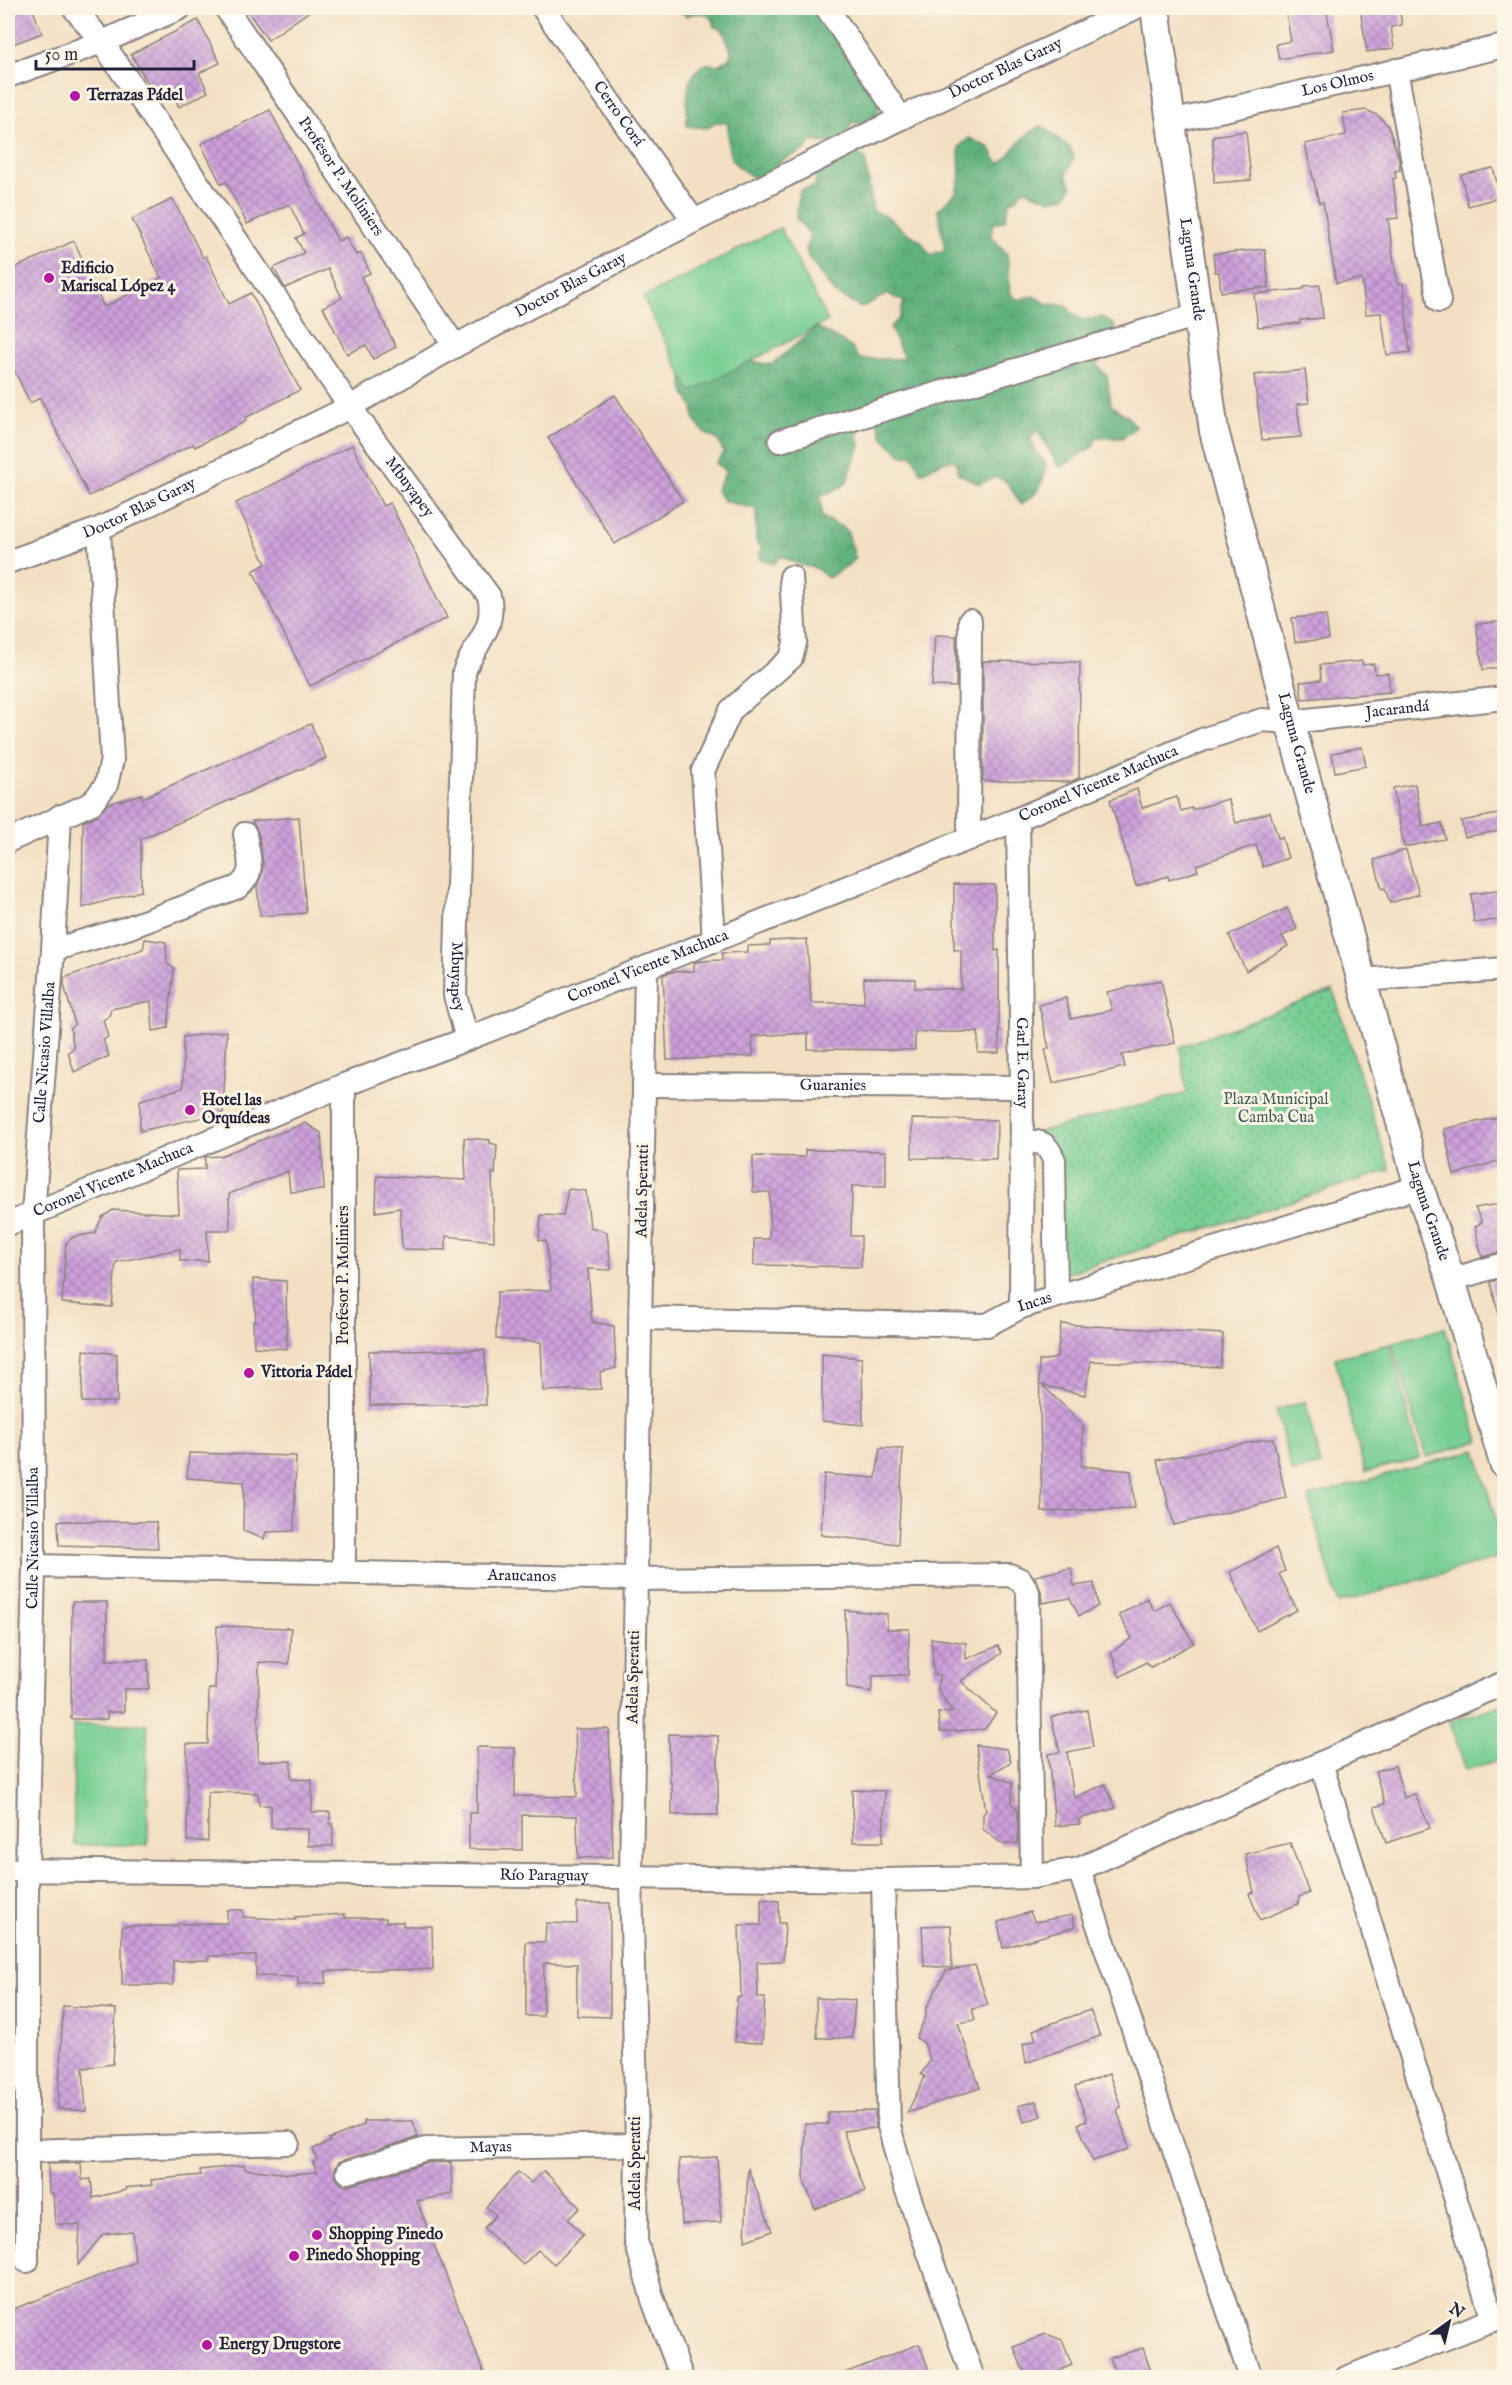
<svg xmlns="http://www.w3.org/2000/svg" width="1512" height="2385" viewBox="0 0 1512 2385" font-family="'IM FELL English',serif">
<style>
.grass{fill:url(#grass-dots);stroke:#4c7867;stroke-width:1.5}
.forest{fill:url(#forest-crowns);stroke:#426a5c;stroke-width:1.5}
.garden{fill:#77ce93;stroke:#4c7867;stroke-width:1.5}
.building{fill:url(#building-cross-hatch)}
.lines{fill:none;stroke-linecap:round;stroke-linejoin:round}
.minor-casing{stroke:#8a817f;stroke-width:26}
.major-casing{stroke:#8a817f;stroke-width:32}
.minor{stroke:#fff;stroke-width:22}
.major{stroke:#fff;stroke-width:28}
.poi-dot{fill:#b5179e;stroke:#fcf5e5;stroke-width:2}
.labels{text-anchor:middle;dominant-baseline:central;stroke-width:6;stroke-linejoin:round;paint-order:stroke}
.street-label{font-size:16px;fill:#22223b;stroke:#fcf5e5}
.poi-label{font-size:16px;font-weight:bold;fill:#22223b;stroke:#fcf5e5;text-anchor:start}
.park-label{font-size:16px;fill:#405e5a;stroke:#fcf5e5}
</style>
<defs>
<pattern id="grass-dots" width="8" height="8" patternUnits="userSpaceOnUse" patternTransform="scale(1.5)"><rect width="8" height="8" fill="#77ce93"/><path d="M2 2h.1M6 6h.1" fill="none" stroke="#61a779" stroke-width="1.8" stroke-linecap="round"/></pattern>
<pattern id="forest-crowns" width="20" height="18" patternUnits="userSpaceOnUse" patternTransform="scale(1.5)"><rect width="20" height="18" fill="#61b17d"/><path d="M2 6a3 3 0 1 1 6 0M12 15a3 3 0 1 1 6 0" fill="none" stroke="#509068"/></pattern>
<pattern id="building-cross-hatch" width="8" height="8" patternUnits="userSpaceOnUse" patternTransform="scale(1.5)"><rect width="8" height="8" fill="#cda0db"/><path d="M0 0l8 8M0 8l8-8" fill="none" stroke="#a682b3"/></pattern>
</defs>
<rect width="100%" height="100%" fill="#fcf5e5"/>
<filter id="ink" filterUnits="userSpaceOnUse"><feTurbulence type="fractalNoise" baseFrequency=".0167" numOctaves="2"/><feDisplacementMap in="SourceGraphic" scale="12" xChannelSelector="R" yChannelSelector="G"/><feConvolveMatrix kernelMatrix="1 2 1 2 8 2 1 2 1" color-interpolation-filters="sRGB"/></filter>
<filter id="wash" filterUnits="userSpaceOnUse"><feTurbulence type="fractalNoise" baseFrequency=".008" numOctaves="4" result="noise"/><feDisplacementMap in="SourceGraphic" scale="24" xChannelSelector="R" yChannelSelector="G"/><feGaussianBlur stdDeviation="1.35" result="paint"/><feColorMatrix in="noise" values="0 0 0 0 0 0 0 0 0 0 0 0 0 0 0 0 0 1.4 0 .05"/><feComposite in="paint" operator="in"/></filter>
<g filter="url(#wash)">
<rect width="100%" height="100%" fill="#f3e0c3"/>
<polygon class="grass" points="1333,990 1390,1170 1058,1276 1038,1132 1187,1093 1180,1047"/>
<g class="forest">
<path d="M680 8H813L883 91 875 120 866 126 853 122C839 146 838 145 812 141L805 150 782 160 775 170 755 178C726 161 728 155 728 123L715 122 708 128 687 126C687 107 683 72 707 64 710 63 714 65 717 65 721 64 726 60 730 58L731 50 722 29 714 27C712 11 698 11 686 16L679 11Z"/>
<path d="M1042 126 1070 148 1074 158 1066 175 1072 187 1065 197 1050 200 1023 189 1017 198 1009 203 1005 220 993 224 991 236 1007 254 1010 293 1017 300 1033 296 1047 304 1066 305 1071 312 1082 320 1102 317 1114 325 1119 346 1096 364 1107 376 1111 405 1127 416 1136 427 1122 438 1096 437 1093 447C1079 452 1073 463 1059 467L1037 429 1030 438 1035 450 1046 464C1045 483 1038 495 1021 504L1006 481 996 477 979 484 958 473 956 460 943 462 921 473 913 455 903 456 883 438 878 422 868 415 857 434 860 445 846 484 820 497 822 517 847 530 855 557 851 563 828 578 816 568 800 565 780 556 774 564 760 559 761 546 756 542V509L724 501 716 490 726 472 716 463 724 453 718 440 705 433 695 422 693 407 684 392 682 373 693 363 751 361 771 365 817 327 851 347 859 359H904L890 327 899 319 904 301 887 294 861 308 834 293 809 258 806 250 810 234 796 218 800 190 815 187 817 170 854 151 865 158 873 211 889 218 904 231 920 240 930 255 945 250 938 210 956 193 960 178 959 147 969 138 990 148 994 157 1000 164C1018 148 1019 135 1042 126Z"/>
</g>
<g class="garden">
<polygon points="780,228 828,321 691,392 643,298"/>
<polygon points="1445,1328 1479,1441 1426,1457 1392,1343"/>
<polygon points="1390,1344 1420,1458 1365,1472 1335,1358"/>
<polygon points="1305,1402 1321,1465 1292,1472 1276,1410"/>
<polygon points="1476,1450 1504,1548 1504,1556 1338,1603 1308,1497"/>
<polygon points="1504,1704 1504,1758 1466,1770 1450,1722"/>
<polygon points="147,1724 148,1845 74,1845 73,1725"/>
</g>
<g id="blocks">
<g class="building">
<polygon points="8,8 32,8 42,33 8,46"/>
<polygon points="245,8 314,8 268,40"/>
<polygon points="1285,8 1326,8 1334,50 1279,59 1276,44 1291,41"/>
<polygon points="1360,8 1399,8 1402,25 1391,27 1394,48 1367,52"/>
<polygon points="198,20 220,63 199,73 208,92 179,107 170,88 155,95 131,54"/>
<polygon points="270,110 338,241 346,237 356,255 361,253 370,273 361,277 396,347 373,359 366,345 347,354 323,307 342,298 328,269 285,288 281,281 274,268 304,253 296,238 304,234 289,204 247,224 226,182 221,184 201,144"/>
<polygon points="1366,110 1379,116 1388,126 1399,158 1400,170 1395,171 1396,178 1393,179 1398,218 1388,219 1397,284 1403,283 1410,352 1387,355 1381,313 1366,314 1362,279 1336,283 1323,202 1319,203 1305,144 1346,135 1343,113"/>
<polygon points="1246,131 1251,180 1214,183 1213,136"/>
<polygon points="1493,168 1501,197 1468,206 1461,175"/>
<polygon points="173,199 203,258 206,256 229,304 251,293 300,390 245,418 246,421 195,447 193,444 89,496 40,398 30,403 8,357 8,271 74,241 104,307 161,278 132,219"/>
<polygon points="1265,249 1269,287 1221,292 1219,272 1215,272 1213,254"/>
<polygon points="1320,285 1323,318 1300,320 1300,323 1258,327 1254,294 1304,289 1304,286"/>
<polygon points="1305,370 1309,403 1297,404 1301,437 1262,440 1254,375"/>
<polygon points="615,395 683,501 615,544 548,438"/>
<polygon points="352,445 383,506 390,503 447,618 310,686 253,571 266,564 236,503"/>
<polygon points="1326,615 1329,639 1295,642 1292,618"/>
<polygon points="1504,621 1504,667 1483,670 1476,624"/>
<polygon points="935,635 956,636 956,687 932,686"/>
<polygon points="983,661 1080,662 1079,778 1070,782 983,781"/>
<polygon points="1362,661 1363,665 1374,664 1375,674 1388,673 1390,692 1302,699 1300,682 1321,680 1320,665"/>
<polygon points="311,724 326,758 141,839 141,891 82,908 83,822 98,815 108,804 142,794 142,798"/>
<polygon points="1362,747 1366,766 1335,772 1332,753"/>
<polygon points="1415,784 1423,827 1442,823 1445,839 1404,847 1393,788"/>
<polygon points="1137,789 1142,808 1177,797 1181,811 1192,808 1192,810 1228,799 1236,823 1270,812 1278,838 1282,837 1288,858 1263,867 1256,845 1196,865 1198,871 1169,880 1168,876 1136,886 1110,800"/>
<polygon points="1504,813 1504,830 1465,837 1461,821"/>
<polygon points="299,817 306,913 260,916 257,886 262,874 263,862 258,832 252,821"/>
<polygon points="1406,850 1419,894 1390,903 1385,888 1382,889 1374,860"/>
<polygon points="954,884 995,885 995,951 999,950 999,1053 978,1053 978,1032 915,1032 915,1050 808,1049 808,1033 752,1036 753,1056 667,1060 663,975 672,972 694,971 694,963 700,961 722,960 722,953 747,952 747,946 770,945 770,941 807,939 811,1003 864,1003 864,978 915,979 915,988 961,989 961,950 954,950"/>
<polygon points="1504,890 1504,919 1474,923 1471,894"/>
<polygon points="1287,908 1297,929 1282,936 1288,946 1246,971 1229,935"/>
<polygon points="145,939 166,942 167,964 174,968 168,1028 153,1031 151,1001 111,1009 109,1016 103,1020 108,1037 103,1040 109,1056 74,1072 68,1052 74,1048 70,1028 75,1024 64,985 64,978 143,949"/>
<polygon points="1161,980 1175,1043 1122,1055 1125,1067 1053,1083 1045,1049 1049,1048 1039,1005 1066,998 1071,1019 1112,1010 1107,992"/>
<polygon points="227,1031 223,1113 140,1131 140,1100 183,1088 183,1037"/>
<polygon points="1504,1116 1504,1159 1454,1175 1444,1129"/>
<polygon points="912,1119 997,1120 996,1159 912,1158"/>
<polygon points="305,1123 321,1133 324,1190 290,1192 288,1171 229,1194 230,1230 207,1230 208,1261 180,1261 180,1249 116,1262 112,1307 62,1303 66,1243 73,1237 95,1233 102,1217 113,1210 179,1214 177,1170 205,1169 205,1157 220,1156"/>
<polygon points="464,1138 490,1140 490,1143 497,1145 495,1174 492,1173 494,1241 446,1236 446,1250 402,1249 400,1208 376,1212 377,1176 466,1180"/>
<polygon points="805,1150 886,1151 886,1186 852,1186 851,1236 861,1236 861,1267 754,1265 754,1239 769,1239 770,1192 753,1192 753,1156 805,1157"/>
<polygon points="568,1189 586,1191 590,1227 607,1232 611,1270 588,1269 592,1322 614,1326 616,1368 600,1372 601,1389 543,1391 541,1342 496,1339 497,1292 551,1290 546,1241 539,1240 541,1215 563,1216"/>
<polygon points="1504,1203 1504,1251 1482,1257 1475,1227 1482,1222 1475,1208"/>
<polygon points="1504,1278 1504,1317 1500,1318 1490,1282"/>
<polygon points="253,1279 286,1281 287,1349 254,1347 253,1321 256,1321"/>
<polygon points="1061,1324 1223,1334 1220,1367 1091,1361 1085,1395 1042,1385 1083,1424 1082,1466 1131,1471 1135,1508 1042,1512 1039,1361 1057,1358"/>
<polygon points="84,1350 117,1354 117,1402 82,1402"/>
<polygon points="485,1350 486,1405 370,1405 369,1351"/>
<polygon points="822,1354 862,1358 863,1425 822,1421"/>
<polygon points="1273,1438 1286,1498 1174,1525 1157,1460"/>
<polygon points="880,1448 903,1449 898,1544 821,1535 824,1474 876,1478"/>
<polygon points="189,1453 296,1456 294,1531 266,1532 264,1539 243,1531 244,1482 187,1478"/>
<polygon points="58,1521 156,1522 158,1548 59,1545"/>
<polygon points="1276,1548 1285,1571 1279,1574 1297,1610 1257,1631 1230,1572"/>
<polygon points="1071,1568 1074,1586 1094,1583 1098,1606 1079,1616 1070,1598 1042,1603 1041,1591 1035,1578 1035,1576"/>
<polygon points="1147,1598 1154,1611 1170,1602 1194,1643 1151,1667 1146,1662 1120,1677 1111,1652 1132,1638 1119,1615"/>
<polygon points="72,1602 107,1602 107,1660 148,1660 149,1689 124,1689 124,1712 107,1712 107,1719 71,1719"/>
<polygon points="845,1610 887,1614 887,1629 909,1629 908,1675 873,1676 871,1692 847,1688"/>
<polygon points="217,1626 291,1628 289,1664 259,1662 258,1761 291,1761 291,1779 312,1780 312,1812 330,1812 330,1824 333,1824 333,1846 308,1846 308,1829 271,1828 271,1805 259,1805 258,1793 208,1792 208,1841 187,1841 187,1744 208,1744 209,1689 215,1689"/>
<polygon points="931,1638 966,1643 966,1659 998,1646 1002,1653 961,1681 996,1713 985,1729 940,1732 938,1713 952,1712 938,1690 939,1675 934,1675"/>
<polygon points="1087,1710 1093,1747 1067,1752 1074,1798 1105,1784 1116,1808 1079,1819 1080,1824 1055,1826 1048,1754 1060,1752 1051,1717"/>
<polygon points="575,1729 609,1729 613,1857 578,1858 577,1816 522,1815 522,1850 469,1849 469,1813 477,1813 477,1747 515,1748 515,1796 577,1797"/>
<polygon points="669,1734 718,1736 718,1815 672,1815 672,1783 670,1783"/>
<polygon points="976,1745 1007,1749 1011,1762 991,1774 1012,1783 1011,1803 1018,1810 1018,1843 1002,1844 983,1829 983,1814 986,1811"/>
<polygon points="1395,1766 1404,1798 1415,1794 1430,1828 1386,1843 1374,1807 1385,1804 1375,1771"/>
<polygon points="852,1790 885,1791 883,1842 853,1842"/>
<polygon points="1290,1843 1309,1893 1299,1897 1298,1904 1260,1920 1249,1894 1254,1892 1245,1854"/>
<polygon points="761,1899 779,1901 779,1923 785,1923 783,1961 757,1962 758,1998 765,1998 762,2043 735,2042 737,1997 741,1997 739,1925 761,1925"/>
<polygon points="577,1903 610,1903 610,2017 577,2016 577,1964 544,1963 543,2016 526,2016 526,1942 545,1942 546,1923 577,1924"/>
<polygon points="227,1910 243,1910 243,1917 296,1920 295,1917 345,1914 345,1918 386,1918 386,1922 403,1922 403,1926 432,1926 433,1969 326,1971 326,1983 298,1984 298,1977 256,1976 256,1956 209,1956 209,1960 173,1961 173,1985 122,1985 122,1926 177,1926 177,1924 227,1923"/>
<polygon points="1030,1912 1035,1922 1072,1915 1075,1927 1003,1948 998,1922"/>
<polygon points="951,1925 952,1968 924,1966 922,1926"/>
<polygon points="975,1965 988,2005 972,2009 975,2020 958,2023 980,2088 907,2113 925,2077 921,2074 930,2061 924,2043 916,2038 926,2016 926,2009 946,1971"/>
<polygon points="816,1998 855,2000 852,2038 817,2038"/>
<polygon points="63,2006 116,2009 113,2064 83,2068 86,2111 58,2109"/>
<polygon points="1090,2010 1100,2036 1026,2063 1023,2044 1036,2040 1033,2030"/>
<polygon points="1109,2074 1121,2107 1117,2109 1129,2149 1093,2161 1078,2124 1087,2121 1075,2087"/>
<polygon points="1036,2101 1041,2116 1024,2122 1018,2106"/>
<polygon points="875,2111 876,2128 843,2131 865,2191 815,2209 804,2181 805,2124 828,2124 828,2112"/>
<polygon points="363,2121 413,2121 418,2137 339,2162 335,2168 335,2175 338,2181 344,2185 352,2185 425,2163 451,2162 452,2194 417,2201 486,2378 8,2378 8,2311 135,2262 132,2231 103,2234 78,2265 80,2225 55,2224 53,2193 49,2193 48,2164 81,2163 82,2180 91,2179 93,2198 126,2190 125,2188 152,2185 151,2180 201,2175 200,2170 245,2165 245,2169 289,2174 317,2172 313,2162 317,2160 313,2149 330,2142 329,2139 364,2125"/>
<polygon points="717,2157 721,2222 682,2224 679,2159"/>
<polygon points="748,2168 772,2231 745,2241"/>
<polygon points="544,2171 580,2208 568,2219 583,2235 554,2264 538,2250 523,2265 484,2228 496,2215 486,2207 518,2172 531,2183"/>
<polygon points="1046,2334 1062,2340 1072,2365 1041,2378 1026,2378 1014,2347"/>
<polygon points="919,2344 932,2378 837,2378 837,2376"/>
<polygon points="1143,2348 1153,2378 1117,2378 1110,2358"/>
</g>
</g>
</g>
<g filter="url(#ink)">
<use href="#blocks" fill-opacity="0" stroke="#8a817f" stroke-width="1.5"/>
<g class="lines">
<g class="minor-casing">
<g id="minor">
<path id="s1" d="M74 8 102 42 350 407 489 596C497 628 474 644 464 672L455 995 467 1039"/>
<path id="s2" d="M226 8 455 346"/>
<path id="s3" d="M543 8 694 221"/>
<polyline points="827,8 901,118"/>
<polyline points="1396,70 1439,301"/>
<polyline points="8,76 102,42 180,8"/>
<path id="s4" d="M1171 122 1504 46"/>
<polyline points="780,441 1198,315"/>
<path id="s5" d="M8 562 99 529 350 407 455 346 694 221 901 118 1135 8"/>
<path id="s6" d="M1018 819 1022 1087 1021 1307"/>
<polyline points="969,839 970,621"/>
<polyline points="8,841 92,803 106,785 112,760 99,529"/>
<polyline points="714,941 703,771 731,710 791,658 795,643 791,577"/>
<path d="M53 950 127 928 238 887C257 873 248 856 245 834"/>
<polyline points="646,968 631,1877 637,2145 636,2241 653,2300 682,2378"/>
<polyline points="1362,980 1504,969"/>
<polyline points="344,1085 344,1572"/>
<path id="s7" d="M644 1085 1022 1087"/>
<path d="M1022 1141C1042 1142 1046 1141 1054 1160L1056 1296"/>
<path id="s8" d="M8 1224 344 1085 467 1039 1018 819 1202 740 1262 720 1290 722 1504 698"/>
<polyline points="1451,1280 1504,1264"/>
<path id="s9" d="M641 1318 987 1325 1021 1307 1419 1187"/>
<path id="s10" d="M34 1566 636 1579 1009 1575 1021 1580 1028 1592 1032 1877"/>
<polyline points="1321,1763 1493,2320"/>
<polyline points="1079,1869 1251,2378"/>
<path id="s11" d="M8 1870 883 1880 1032 1877 1079 1869 1504 1683"/>
<polyline points="883,1880 889,2126 905,2185 973,2378"/>
<polyline points="27,2151 288,2143"/>
<path id="s12" d="M348 2172 426 2149 637 2145"/>
<path id="s13" d="M27 2261V1870L34 1566 33 1214 53 950 60 816"/>
<polyline points="1346,2378 1504,2315"/>
</g>
</g>
<g class="major-casing">
<g id="major">
<path id="s14" d="M1155 8 1214 431 1290 722 1419 1187 1451 1280 1504 1463"/>
</g>
</g>
<use href="#minor" class="minor"/>
<use href="#major" class="major"/>
</g>
</g>
<g class="poi-dot">
<circle cx="75" cy="96" r="6"/>
<circle cx="49" cy="278" r="6"/>
<circle cx="190" cy="1110" r="6"/>
<circle cx="249" cy="1373" r="6"/>
<circle cx="317" cy="2235" r="6"/>
<circle cx="294" cy="2256" r="6"/>
<circle cx="207" cy="2345" r="6"/>
</g>
<g class="labels">
<g class="street-label">
<text stroke="none"><textPath href="#s5" startOffset="1114">Doctor Blas Garay</textPath></text>
<text stroke="none"><textPath href="#s4" startOffset="171">Los Olmos</textPath></text>
<text stroke="none"><textPath href="#s3" startOffset="130">Cerro Corá</textPath></text>
<text stroke="none"><textPath href="#s2" startOffset="204">Profesor P. Moliniers</textPath></text>
<text stroke="none"><textPath href="#s14" startOffset="264">Laguna Grande</textPath></text>
<text stroke="none"><textPath href="#s5" startOffset="628">Doctor Blas Garay</textPath></text>
<text stroke="none"><textPath href="#s1" startOffset="585">Mbuyapey</textPath></text>
<text stroke="none"><textPath href="#s5" startOffset="142">Doctor Blas Garay</textPath></text>
<text stroke="none"><textPath href="#s8" startOffset="1488">Jacarandá</textPath></text>
<text stroke="none"><textPath href="#s14" startOffset="750">Laguna Grande</textPath></text>
<text stroke="none"><textPath href="#s8" startOffset="1176">Coronel Vicente Machuca</textPath></text>
<text stroke="none"><textPath href="#s8" startOffset="690">Coronel Vicente Machuca</textPath></text>
<text stroke="none"><textPath href="#s1" startOffset="1107">Mbuyapey</textPath></text>
<text stroke="none"><textPath href="#s13" startOffset="1209">Calle Nicasio Villalba</textPath></text>
<text stroke="none"><textPath href="#s6" startOffset="244">Garl E. Garay</textPath></text>
<text stroke="none"><textPath href="#s7" startOffset="189">Guaranies</textPath></text>
<text stroke="none"><textPath href="#s8" startOffset="114">Coronel Vicente Machuca</textPath></text>
<text transform="translate(643 1191) rotate(-89)">Adela Speratti</text>
<text stroke="none"><textPath href="#s14" startOffset="1236">Laguna Grande</textPath></text>
<text transform="translate(344 1275) rotate(-90)">Profesor P. Moliniers</text>
<text stroke="none"><textPath href="#s9" startOffset="399">Incas</textPath></text>
<text stroke="none"><textPath href="#s13" startOffset="723">Calle Nicasio Villalba</textPath></text>
<text stroke="none"><textPath href="#s10" startOffset="488">Araucanos</textPath></text>
<text transform="translate(634 1677) rotate(-89)">Adela Speratti</text>
<text stroke="none"><textPath href="#s11" startOffset="536">Río Paraguay</textPath></text>
<text stroke="none"><textPath href="#s12" startOffset="146">Mayas</textPath></text>
<text transform="translate(636 2163) rotate(-90)">Adela Speratti</text>
</g>
<g class="poi-label">
<text x="87" y="96">Terrazas Pádel</text>
<text x="61" y="269">Edificio<tspan x="61" dy="18">Mariscal López 4</tspan></text>
<text x="202" y="1101">Hotel las<tspan x="202" dy="18">Orquídeas</tspan></text>
<text x="261" y="1373">Vittoria Pádel</text>
<text x="329" y="2235">Shopping Pinedo</text>
<text x="306" y="2256">Pinedo Shopping</text>
<text x="219" y="2345">Energy Drugstore</text>
</g>
<g class="park-label">
<text x="1276" y="1100">Plaza Municipal<tspan x="1276" dy="18">Camba Cua</tspan></text>
</g>
</g>
<rect width="1512" height="2385" fill="none" stroke="#fcf5e5" stroke-width="30"/>
<g transform="translate(1449 2322) rotate(34)" stroke="#fcf5e5" stroke-width="4.5" paint-order="stroke">
<path d="M0-4.5L10 22L0 15L-10 22Z" fill="#22223b"/>
<text y="-9" font-size="16" font-weight="bold" text-anchor="middle" fill="#22223b">N</text>
</g>
<path d="M36 60v9h158v-9" fill="none" stroke="#22223b" stroke-width="3"/>
<text x="45" y="60" font-size="18" fill="#22223b" stroke="#fcf5e5" stroke-width="4.5" paint-order="stroke">50 m</text>
</svg>
